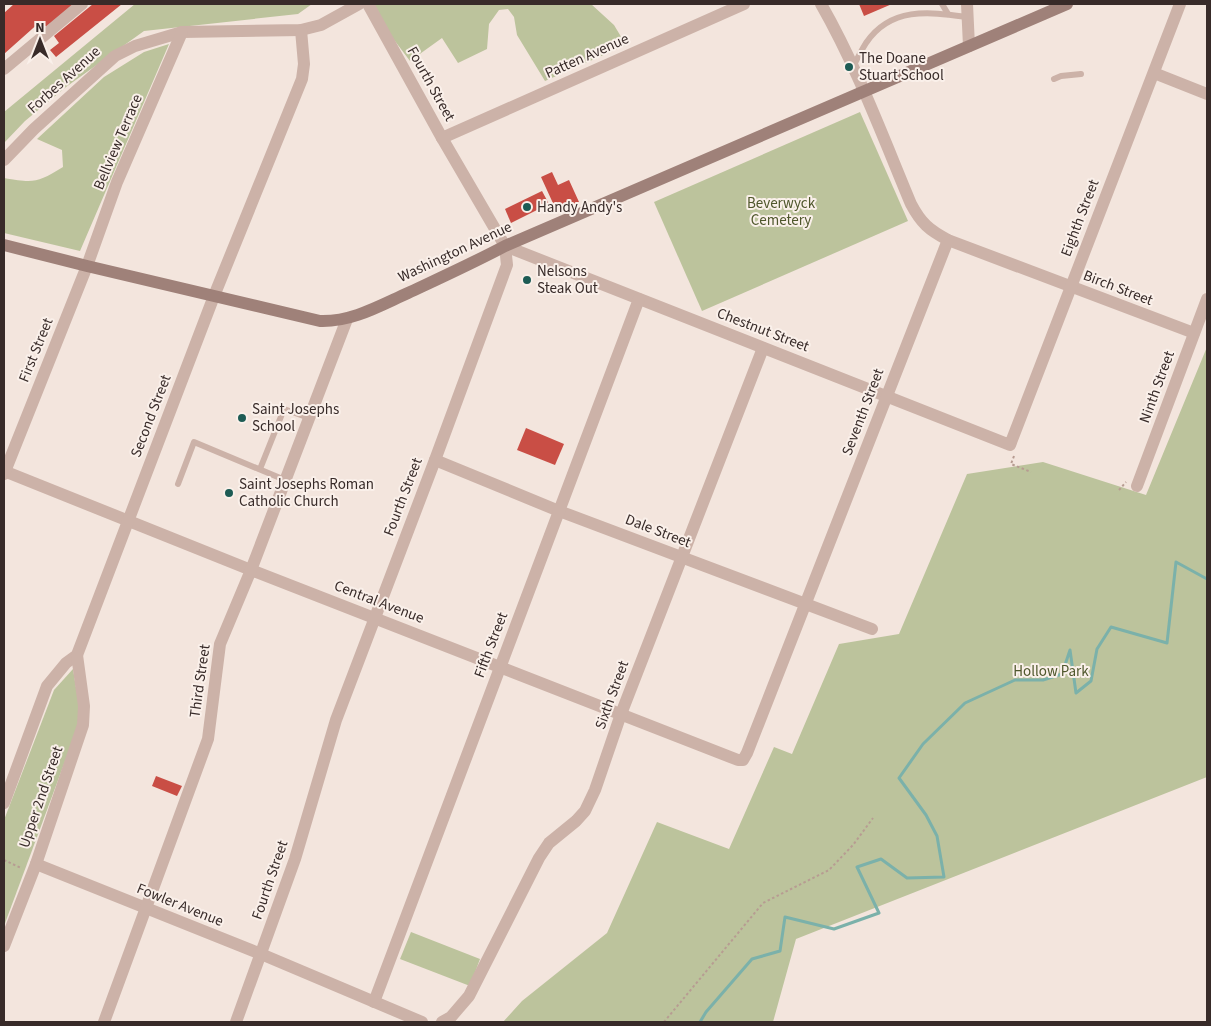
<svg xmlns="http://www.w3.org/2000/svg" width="1211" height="1026" viewBox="0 0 1211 1026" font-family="'Source Sans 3',sans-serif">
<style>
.green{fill:#bcc39c}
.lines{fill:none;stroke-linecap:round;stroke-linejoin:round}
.stream{stroke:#7bb1aa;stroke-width:3}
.building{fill:#c94e45}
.path{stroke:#b79c92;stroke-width:2;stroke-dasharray:2.5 2.5;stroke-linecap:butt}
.lane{stroke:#ccb2a8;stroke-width:6}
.street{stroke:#ccb2a8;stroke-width:12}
.secondary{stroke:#9f8179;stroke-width:12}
.poi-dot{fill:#1d5b54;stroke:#faf0ea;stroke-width:2}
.labels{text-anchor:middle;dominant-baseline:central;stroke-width:4;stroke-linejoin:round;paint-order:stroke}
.street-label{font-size:15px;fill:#382b29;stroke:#faf0ea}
.poi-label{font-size:15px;fill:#382b29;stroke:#faf0ea;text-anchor:start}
.park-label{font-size:15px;fill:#4f572c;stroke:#faf0ea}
</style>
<rect width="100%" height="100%" fill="#f3e5dd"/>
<g class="green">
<polygon points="135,4 312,4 298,14 144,31 66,87 25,121 4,143 4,112"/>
<polygon points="367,4 591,4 614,25 626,45 545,81 517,35 514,17 508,9 499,10 489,24 487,49 458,63 442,38 410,61"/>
<path d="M169 44 80 251 4 233V178C34 183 37 183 63 167L62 150 37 139 104 77 144 52Z"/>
<polygon points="860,112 908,221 702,311 654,202"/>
<polygon points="1207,347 1207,777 796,939 773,1022 503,1022 522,1001 607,933 657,822 729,849 774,747 792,754 839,644 899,634 967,474 1043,462 1146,495"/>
<polygon points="73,669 80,712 77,729 4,926 4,820 54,690"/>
<polygon points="411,932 480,959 470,986 400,959"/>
</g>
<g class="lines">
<polyline class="stream" points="700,1022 706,1012 752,959 780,951 785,917 834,929 879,913 857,867 881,859 907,878 944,877 937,836 926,815 899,778 923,744 965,703 1015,680 1043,680 1062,674 1070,650 1076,693 1091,681 1097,649 1111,627 1167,643 1176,562 1207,579"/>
</g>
<g class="building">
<polygon points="14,4 75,4 47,28 41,21 4,54 4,13"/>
<polygon points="93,4 122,4 56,57 50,50 59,43 54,36"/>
<polygon points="859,4 892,4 864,16"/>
<polygon points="552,172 558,185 569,180 579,202 557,212 541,177"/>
<polygon points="542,191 549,204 511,223 505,209"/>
<polygon points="526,428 564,444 555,465 517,450"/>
<polygon points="156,776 182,786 177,796 152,786"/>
</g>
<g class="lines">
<g class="path">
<polyline points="1014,456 1011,464 1031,472"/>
<polyline points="1119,490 1126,482"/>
<polyline points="4,860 21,868"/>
<polyline points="664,1022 763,903 829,870 853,845 873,818"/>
</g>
<g class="lane">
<polyline points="942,4 948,14"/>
<path d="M853 67C857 59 861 51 866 43 891 6 930 12 967 17"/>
<polyline points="1054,79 1061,76 1081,74"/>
<polyline points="260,469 284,409 309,418"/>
<polyline points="178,484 194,442 285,480"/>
</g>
<g class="street">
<path d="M821 4C857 67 883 137 911 204 921 223 929 230 948 240L1194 333"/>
<polyline points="967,4 969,46"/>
<polyline points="4,69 82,4"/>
<polyline points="1154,73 1207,94"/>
<polyline points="442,138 744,4"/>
<polyline points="4,160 34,129 115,56 135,46 182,32 301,30 321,25 359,4"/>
<polyline points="505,246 1010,445 1180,4"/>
<polyline points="435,460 559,511 872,629"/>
<polyline points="4,471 251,570 738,760 743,760 747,753 948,240"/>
<polyline points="4,474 87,266 117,182 182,32"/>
<polyline points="1137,486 1207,299"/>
<polyline points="4,803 47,686 66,663 77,655 214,296 302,79 304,64 301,30"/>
<polyline points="36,864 261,954 422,1022"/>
<polyline points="4,946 36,864 83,725 84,706 77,655"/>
<polyline points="374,1002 639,299"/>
<polyline points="104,1022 208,739 220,644 251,570 347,319"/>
<polyline points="236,1022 295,859 336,720 435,460 507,265 505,246 442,138 368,4"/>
<polyline points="442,1022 451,1017 469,996 539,858 549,843 576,821 585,811 595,790 621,714 763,348"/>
</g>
<path class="secondary" d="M4 245 87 266 320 321C352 322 379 306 408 293 440 278 473 263 505 246L1067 4"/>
</g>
<g class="poi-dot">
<circle cx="849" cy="67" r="5"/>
<circle cx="527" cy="207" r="5"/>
<circle cx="527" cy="280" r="5"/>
<circle cx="242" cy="418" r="5"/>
<circle cx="229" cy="493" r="5"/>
</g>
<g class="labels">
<g class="street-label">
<text transform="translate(587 56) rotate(-24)">Patten Avenue</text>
<text transform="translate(64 80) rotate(-42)">Forbes Avenue</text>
<text transform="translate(431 84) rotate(61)">Fourth Street</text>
<text transform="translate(118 142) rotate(-67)">Bellview Terrace</text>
<text transform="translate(1080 218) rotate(-69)">Eighth Street</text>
<text transform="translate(455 252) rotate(-25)">Washington Avenue</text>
<text transform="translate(1118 288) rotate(21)">Birch Street</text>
<text transform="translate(763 330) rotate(21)">Chestnut Street</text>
<text transform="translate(36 350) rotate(-68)">First Street</text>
<text transform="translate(1157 387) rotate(-70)">Ninth Street</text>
<text transform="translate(863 412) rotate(-69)">Seventh Street</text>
<text transform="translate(151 416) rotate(-69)">Second Street</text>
<text transform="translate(403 497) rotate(-69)">Fourth Street</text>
<text transform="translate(658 531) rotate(21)">Dale Street</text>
<text transform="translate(379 602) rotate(21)">Central Avenue</text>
<text transform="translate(491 645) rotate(-69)">Fifth Street</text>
<text transform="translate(200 681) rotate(-82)">Third Street</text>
<text transform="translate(612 695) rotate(-70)">Sixth Street</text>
<text transform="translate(41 797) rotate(-71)">Upper 2nd Street</text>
<text transform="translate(270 880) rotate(-71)">Fourth Street</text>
<text transform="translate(180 905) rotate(22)">Fowler Avenue</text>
</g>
<g class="poi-label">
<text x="859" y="58">The Doane<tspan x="859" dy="17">Stuart School</tspan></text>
<text x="537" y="207">Handy Andy's</text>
<text x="537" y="271">Nelsons<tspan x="537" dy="17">Steak Out</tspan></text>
<text x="252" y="409">Saint Josephs<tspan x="252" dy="17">School</tspan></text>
<text x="239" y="484">Saint Josephs Roman<tspan x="239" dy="17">Catholic Church</tspan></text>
</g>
<g class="park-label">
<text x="781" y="203">Beverwyck<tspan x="781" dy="17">Cemetery</tspan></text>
<text x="1051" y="671">Hollow Park</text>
</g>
</g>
<rect width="1211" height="1026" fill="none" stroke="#382b29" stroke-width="10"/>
<g transform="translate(40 40)" stroke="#faf0ea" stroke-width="4" paint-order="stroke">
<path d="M0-4L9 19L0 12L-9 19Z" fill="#382b29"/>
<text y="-8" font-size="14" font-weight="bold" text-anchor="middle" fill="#382b29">N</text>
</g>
</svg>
